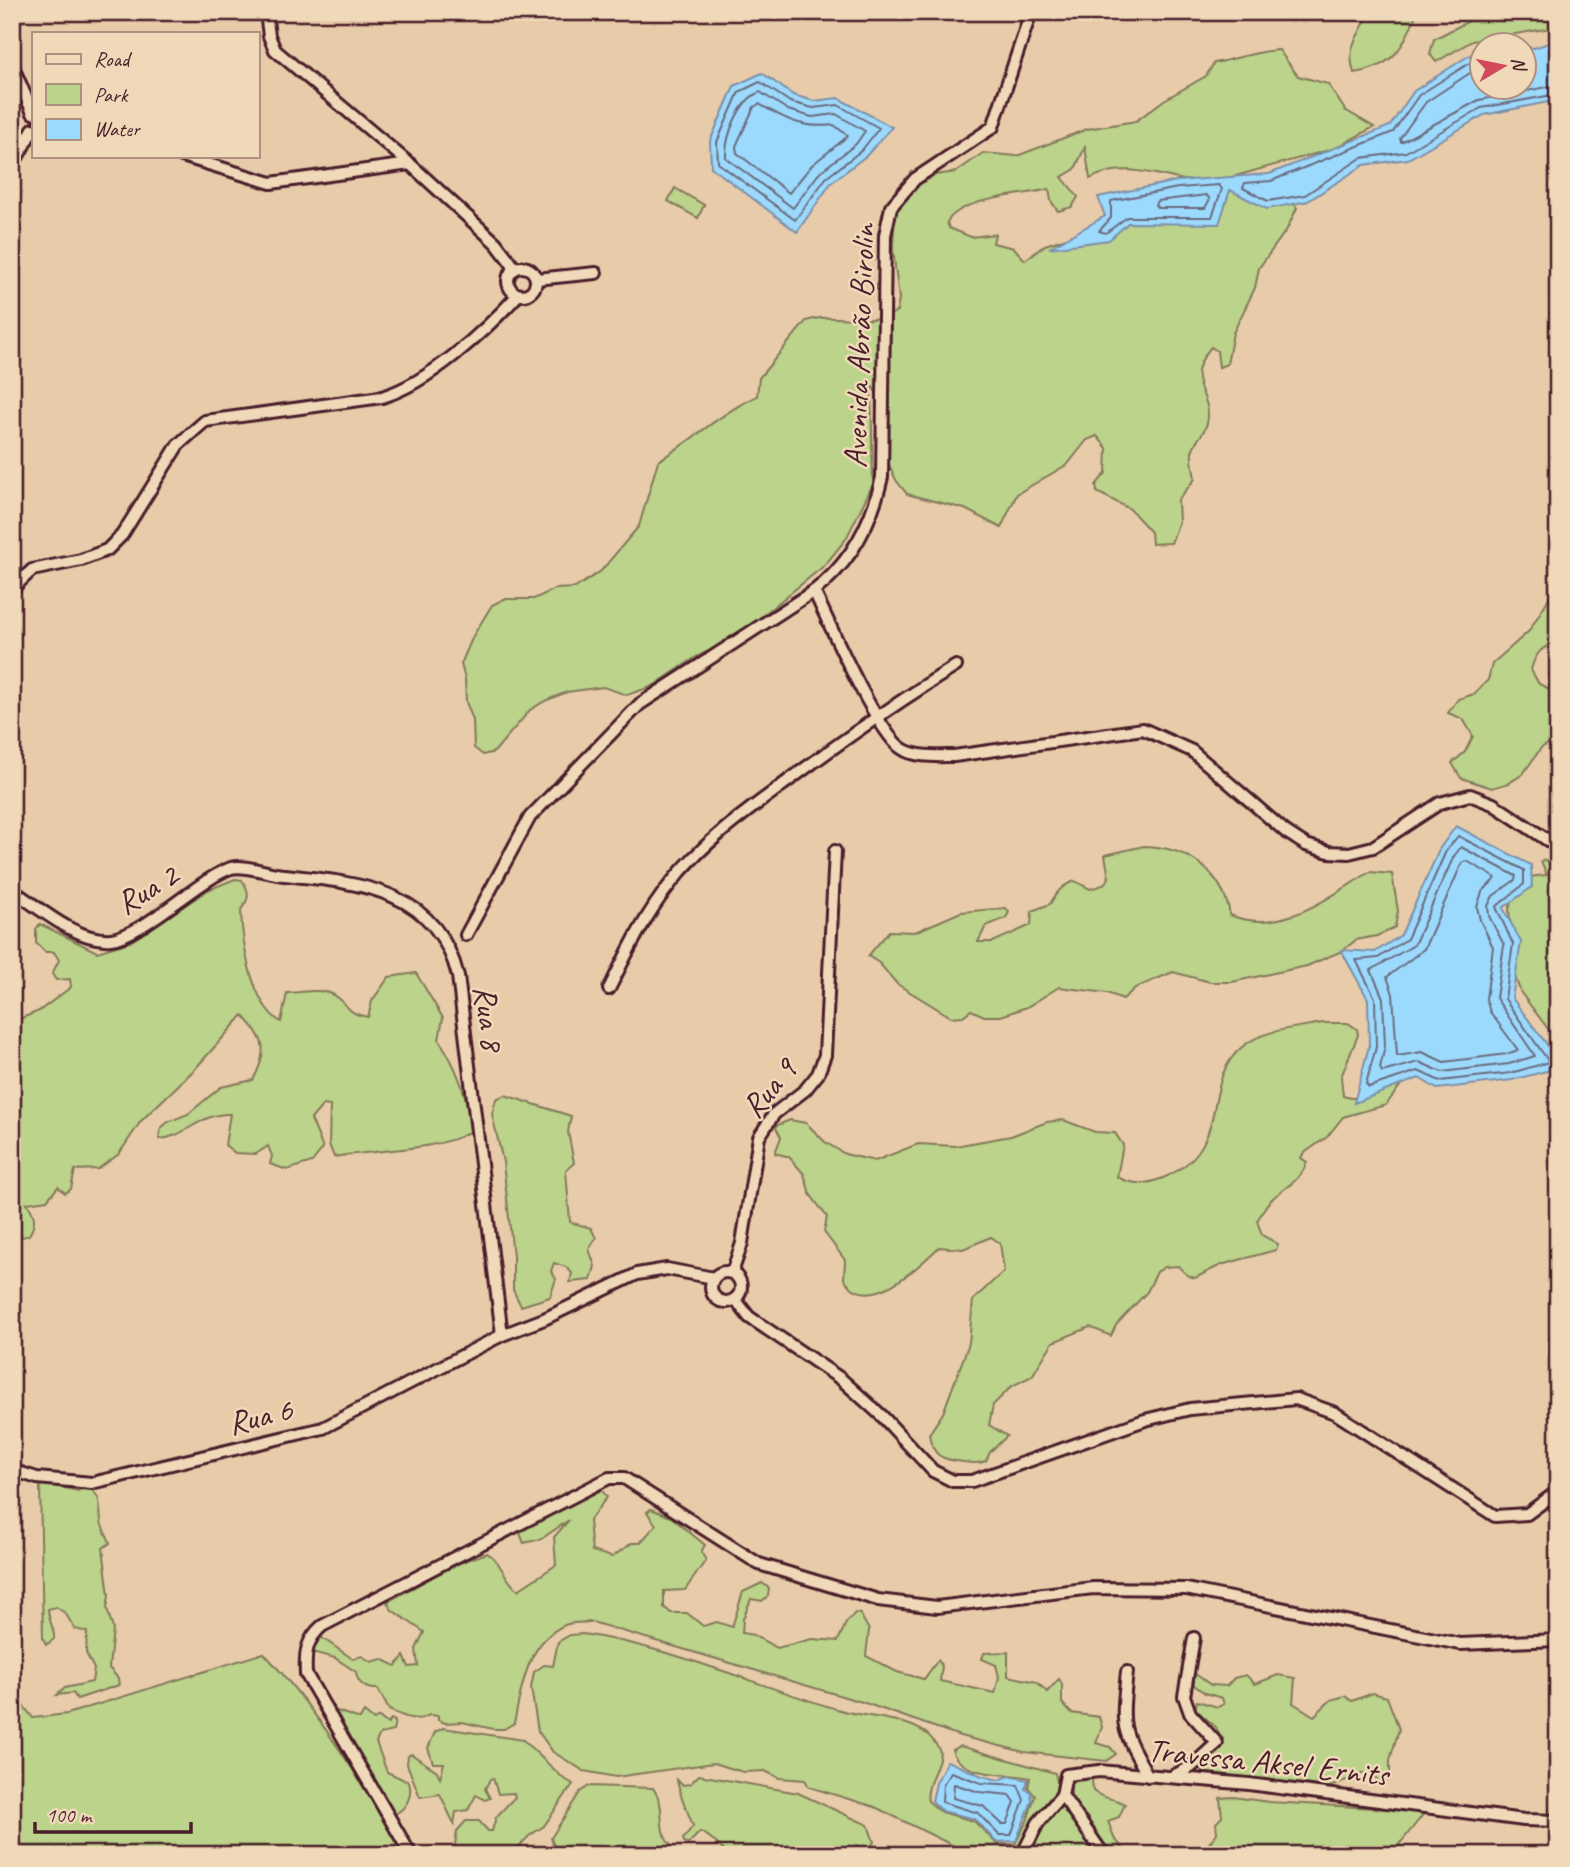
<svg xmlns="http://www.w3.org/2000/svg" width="1570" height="1867" viewBox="0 0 1570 1867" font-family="Caveat,sans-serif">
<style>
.green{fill:#bbd38a;stroke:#82795a;stroke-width:2;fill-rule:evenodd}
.water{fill:#9cdafd;stroke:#7b8fa9;stroke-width:2}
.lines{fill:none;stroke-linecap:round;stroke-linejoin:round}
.shore{stroke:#6b6a7f;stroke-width:2}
.minor-casing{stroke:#4a1f2b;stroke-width:16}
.minor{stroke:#f0d9b9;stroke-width:10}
.labels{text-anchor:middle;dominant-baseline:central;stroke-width:5;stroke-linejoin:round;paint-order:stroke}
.street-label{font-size:33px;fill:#4a1f2b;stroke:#f0d9b9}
</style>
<rect width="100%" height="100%" fill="#e8ccaa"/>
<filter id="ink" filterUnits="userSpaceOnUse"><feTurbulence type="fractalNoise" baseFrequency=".0143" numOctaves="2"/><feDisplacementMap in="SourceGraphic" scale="14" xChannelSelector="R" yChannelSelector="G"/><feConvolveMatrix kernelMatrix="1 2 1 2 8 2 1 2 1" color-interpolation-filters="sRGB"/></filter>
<g filter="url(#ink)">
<g class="green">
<path d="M1369 12H1417C1403 48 1394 67 1354 73 1345 43 1360 38 1369 12Z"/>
<polygon points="1486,12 1558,12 1558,27 1472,41 1436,62 1430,54 1434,39"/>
<path d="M1279 50 1298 76 1328 84 1345 110 1374 127 1336 148 1228 178 1292 200 1297 208 1287 229 1259 268 1255 288 1233 333 1227 364 1219 367 1217 351 1211 347C1180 383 1214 392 1207 423 1205 433 1194 442 1192 452 1191 460 1194 471 1195 479L1178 500 1179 522 1171 543 1152 544 1151 532 1130 509 1097 492 1096 485 1106 473 1107 448 1097 436 1087 440 1068 464 1017 494 1001 528 965 509 907 494 896 480 886 458 878 396 871 384 873 484 846 539 825 565 735 638 696 657 653 686 627 695 603 687 567 692 545 701 530 710 494 752 483 755 474 748 473 720 466 702 465 679 461 664 473 636 492 605 504 599H534L555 589 575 588 601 571 639 526 658 461C693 440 721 413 757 396L759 378 806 321C836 311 869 329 897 311L899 299 893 249 895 211 901 200 928 176 956 172 983 153 1017 156 1087 129 1136 121 1164 100 1206 76 1214 63C1236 59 1257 51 1279 50ZM1085 147 1090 179C1121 161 1155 175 1189 181L1079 234 1045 245 1025 260 1014 248 993 243 995 234 971 237 949 228 947 222C962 197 1022 196 1049 189L1051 201 1058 211 1072 207 1078 197 1062 177 1075 169Z"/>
<polygon points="675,188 704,205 698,218 668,201"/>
<path d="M1558 583V643C1541 646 1535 654 1531 670L1539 684 1558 693V738L1541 748 1523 774 1509 783 1492 788 1461 778 1452 763 1465 752 1473 736 1463 719 1448 713 1458 699 1474 694 1488 680 1492 664 1529 631Z"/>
<path d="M1144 846C1187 847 1223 871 1230 915 1282 936 1328 897 1370 872L1392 874 1398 911 1395 927 1377 936 1356 940 1342 951 1307 966 1232 982H1210L1173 972 1135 988 1123 999 1107 993 1059 987 1027 1007 1001 1016H984L971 1010 963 1016 951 1017 897 984 879 963 868 956 889 931 915 932 961 912 1006 908 1009 912 1006 918 986 926 978 942H993L1031 925 1032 911 1050 904C1056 893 1062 885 1075 881L1090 889 1103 885 1109 878 1105 855Z"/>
<polygon points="1544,860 1558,866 1558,1042 1521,993 1515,977 1509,909 1515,892 1528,877 1547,875 1541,862"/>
<path d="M235 879 242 880C250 892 250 898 241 910 242 942 251 1004 281 1022L287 993C300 993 319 988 332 994 349 1002 343 1013 368 1017L372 1001 389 977 416 973 443 1018 439 1040C458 1068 468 1096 471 1131 438 1152 374 1149 334 1157L329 1144 330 1106 323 1105 311 1119 323 1148 312 1162 287 1170 270 1164 272 1156 268 1146 256 1154 235 1153 225 1145 230 1114C200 1113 185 1138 159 1139L161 1128 168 1122 188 1114 221 1087 253 1080C269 1050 265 1039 243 1015L195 1069 141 1121 119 1154 98 1169 75 1170 71 1189 65 1193 58 1187 47 1200 27 1203C35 1215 37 1222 29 1235L23 1237 16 1233 12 1221V1022L39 1011 71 987 70 979 56 980 52 974 59 960 54 952H45L36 943V929L40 924 97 952 130 942 208 890Z"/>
<path d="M1323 1023H1348L1357 1029 1358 1035 1341 1077 1343 1096C1367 1104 1380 1091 1397 1076L1406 1078 1386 1105 1343 1117 1327 1137 1303 1154 1301 1158 1307 1162C1300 1183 1283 1187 1269 1202 1264 1207 1261 1215 1257 1221L1262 1235 1278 1244 1276 1250 1221 1265 1195 1278 1188 1276 1178 1266 1165 1267 1157 1272 1147 1292 1116 1325 1111 1336 1090 1327 1053 1342 1032 1376 1012 1386 993 1405 989 1425 1007 1436 990 1452 986 1461C977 1464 974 1463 964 1462 942 1459 933 1458 929 1434L943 1413 969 1343 973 1300 1004 1271 1000 1243 991 1237 963 1249 939 1247C919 1266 869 1317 844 1279L845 1260 824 1232 827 1217 810 1194 804 1174 789 1157 775 1153 781 1137 775 1126 790 1120 806 1123 825 1142 845 1154 875 1161 918 1144 955 1146 1011 1136 1047 1122 1063 1120 1095 1132 1115 1133 1123 1145 1117 1177C1133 1185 1146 1185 1163 1178 1235 1147 1198 1084 1242 1047 1263 1029 1297 1028 1323 1023Z"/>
<polygon points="505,1095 571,1116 568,1132 574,1163 566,1170 570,1222 591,1228 596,1238 589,1249 595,1266 591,1280 570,1282 572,1273 566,1267 554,1263 551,1271 556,1279 550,1297 521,1306 513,1290 513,1256 503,1162 492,1114 496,1099"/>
<path d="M43 1483 78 1491 86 1486C103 1496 99 1505 101 1521 102 1529 108 1535 110 1543L103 1548 109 1595 107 1608 113 1629 109 1668 118 1678 119 1685 77 1699 73 1693 57 1695 65 1688 92 1682 94 1669 86 1653 87 1632 75 1629 65 1613 56 1607 48 1609C48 1621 55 1628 54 1639L46 1645 43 1638 40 1486Z"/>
<path d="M600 1488 607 1497 589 1521 592 1551 612 1557 632 1543H640L656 1525 647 1512 651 1509 671 1517 705 1545 701 1552 706 1560 685 1590 664 1591V1607L671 1613H687L703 1626 717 1622 732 1627 743 1592 762 1583 769 1588 768 1596 762 1601 751 1599 743 1619 742 1633 753 1635 777 1648 812 1639 838 1641 846 1623 855 1613 860 1614 869 1630 866 1656 897 1672 924 1679 938 1660 942 1666 940 1681 995 1693 999 1677 996 1665 982 1659 984 1653 1008 1652V1676L1037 1682 1047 1692 1059 1679 1062 1684V1703L1071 1713 1099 1717 1102 1727 1096 1743 1110 1747 1116 1754 1106 1761 1024 1752 960 1736 862 1702 592 1622C584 1623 572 1622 565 1625 526 1642 522 1688 514 1723L504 1729H493L462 1722 445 1723 438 1720V1716L429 1715C416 1724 401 1715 389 1710L378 1689C367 1690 357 1684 356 1672L335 1658 315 1653 312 1647 319 1636 353 1659 362 1656 371 1662 382 1659 396 1666 404 1656 409 1667 418 1666 416 1649 424 1632 392 1610 387 1602 454 1565 487 1553C501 1560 504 1580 518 1590L556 1565 554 1537 569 1520 541 1539 524 1543 519 1531Z"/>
<path d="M583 1634C671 1647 755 1685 840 1710 866 1718 905 1717 927 1734 931 1737 935 1743 938 1747 946 1758 924 1783 928 1801L941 1812 974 1821 997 1844H1015L1027 1821 1035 1796 1028 1787 1030 1778C1006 1772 962 1779 952 1750L960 1746 1055 1773 1059 1789 1019 1855H972L875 1807 809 1787 805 1780 779 1778 765 1771 743 1772 714 1763 616 1777 584 1771 553 1752 538 1731 531 1688 534 1672 544 1665 553 1666 558 1642 570 1635Z"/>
<path d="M264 1653C320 1714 363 1782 403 1855H12V1691L33 1718 67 1714Z"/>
<path d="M1194 1673 1211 1685 1227 1686 1234 1678 1246 1675 1255 1684 1278 1675 1295 1678 1293 1703 1314 1716 1331 1700 1345 1696 1352 1701 1373 1693 1387 1697 1399 1729 1390 1760V1780L1380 1782 1369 1772C1355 1774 1344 1783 1329 1787L1201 1772V1766L1217 1754 1222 1743 1216 1727 1195 1709 1197 1701 1218 1707 1224 1704 1222 1698 1205 1693 1194 1685Z"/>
<path d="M337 1711 360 1719 364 1712 374 1720 379 1717 388 1724 391 1719 395 1721 393 1731 380 1734 376 1742 387 1772 409 1782C413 1795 407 1808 395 1814L388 1809 334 1713Z"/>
<polygon points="443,1728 523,1740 563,1778 573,1784 544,1826 529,1836 511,1855 450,1855 454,1852 457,1831 466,1821 479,1821 488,1831 492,1831 496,1817 515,1797 514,1793 498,1794 493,1778 490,1779 485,1789 490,1798 485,1800 476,1795 468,1810 456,1812 454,1824 440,1794 420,1797 407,1764 408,1756 411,1754 437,1771 440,1778 444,1763 433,1763 428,1748 435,1732"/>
<path d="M1085 1774 1092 1779 1093 1791C1104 1800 1113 1797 1125 1804L1119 1817 1108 1821 1114 1838 1129 1855H1111L1087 1817 1071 1804V1780Z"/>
<path d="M699 1775 798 1793 868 1825 874 1842 869 1849 856 1845 859 1855H730C718 1848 713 1836 700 1832L688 1844 684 1842 683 1839 693 1826C687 1809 680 1797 677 1780L682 1785 690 1784Z"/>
<path d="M589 1786 653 1788C671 1813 649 1829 680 1855H551L554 1846 551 1838 580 1792Z"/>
<polygon points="1233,1797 1269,1802 1426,1811 1391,1855 1200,1855 1217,1833 1216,1823 1222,1817 1220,1798"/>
<polygon points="1060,1802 1099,1855 1027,1855 1041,1826"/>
</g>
<g class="water">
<polygon points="1558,40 1558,100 1484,115 1408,159 1364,165 1308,201 1267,209 1230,190 1219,224 1128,223 1109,240 1049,248 1105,216 1098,197 1177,181 1269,174 1390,126 1414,91 1482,47 1482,88 1524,88 1525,47 1534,48"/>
<polygon points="762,73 793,95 814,101 838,98 892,127 867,155 831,183 797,232 711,167 710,141 734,86"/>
<polygon points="1456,826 1531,865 1532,887 1503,908 1521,942 1512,998 1558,1059 1558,1068 1512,1080 1437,1089 1419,1078 1354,1103 1369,1046 1368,999 1341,950 1375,952 1401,935 1440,848"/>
<polygon points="947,1761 982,1776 999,1780 1009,1776 1028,1780 1025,1789 1031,1792 1032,1801 1016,1841 996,1842 975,1819 942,1811 932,1801 936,1783"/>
</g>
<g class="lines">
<g class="shore">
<polyline points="1482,55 1419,95 1393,132 1271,181 1245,183 1243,188 1268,201 1305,195 1361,158 1406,152 1481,108 1558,94"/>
<polyline points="1482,65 1426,102 1400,138 1401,142 1479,100 1558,85"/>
<polygon points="760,82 790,102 813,108 838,105 879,128 862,150 826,178 795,220 718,163 717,142 739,92"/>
<path d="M760 92 788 110 812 117 836 114 865 131 856 144 820 172 793 208 726 158C725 136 739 100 760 92Z"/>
<path d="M759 104C785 119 802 129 834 125L848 136 812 165 789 193 737 153 736 146 754 107Z"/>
<polygon points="1219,185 1222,189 1212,217 1127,217 1106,233 1099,231 1111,218 1111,201 1178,188"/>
<polygon points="1206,195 1210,199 1205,208 1158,208 1155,205 1157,201"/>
<polygon points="1458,836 1524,870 1524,884 1496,907 1513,944 1505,999 1549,1062 1511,1073 1440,1081 1418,1071 1369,1087 1366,1084 1376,1047 1375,998 1356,960 1378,958 1407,939 1446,851"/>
<polygon points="1461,847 1516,876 1515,880 1493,896 1488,906 1489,916 1504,945 1496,998 1535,1056 1509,1064 1442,1072 1419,1062 1382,1072 1380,1068 1385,1046 1383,998 1371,970 1414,945 1454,856"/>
<polygon points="1467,861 1496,878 1482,892 1477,907 1480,920 1493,947 1486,999 1490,1012 1518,1050 1507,1054 1444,1062 1422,1052 1397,1056 1393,994 1387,977 1424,949 1462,863"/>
<polygon points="951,1772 981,1783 1018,1785 1024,1800 1011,1835 999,1835 978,1813 942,1802 943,1784"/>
<polygon points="954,1784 979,1792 1010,1795 1015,1802 1007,1824 1002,1824 983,1806 953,1798"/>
</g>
<g class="minor-casing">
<g id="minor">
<polyline points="266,12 269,36 275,50 410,164 496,243 515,268"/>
<polyline points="12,65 33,113"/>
<polyline points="182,156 271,183 410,164"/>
<polyline points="12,167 33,129"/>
<circle cx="522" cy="281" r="14"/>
<polyline points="536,279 596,273"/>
<path d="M12 589 32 570 81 560 107 550 122 535 178 445 205 421 382 397C429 383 485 331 518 295"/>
<path d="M814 591C829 623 876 730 901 748 915 758 938 756 954 756L1143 729 1192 751 1286 832 1306 845 1329 852 1349 853 1373 847 1440 803 1470 795 1493 804 1558 847"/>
<path d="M12 890C40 908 77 942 111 939 142 936 199 879 231 868 244 864 269 874 284 875 359 883 436 888 458 976L502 1335"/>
<path d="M466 935 530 817 640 704 814 591C851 563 872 522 882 477L885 235 891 207 915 179 993 127 1031 12"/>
<path d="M609 989C627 953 645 915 671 883 704 841 750 809 792 778 846 738 899 701 956 666"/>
<circle cx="726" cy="1287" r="15"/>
<polyline points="732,1273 742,1243 759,1137 774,1114 805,1090 818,1074 825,1055 835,851"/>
<polyline points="735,1299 749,1317 841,1379 882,1416 933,1471 953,1481 972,1481 1145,1420 1190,1409 1296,1399 1335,1413 1495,1516 1527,1514 1558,1491"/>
<polyline points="12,1470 37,1478 92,1483 323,1428 502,1335 544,1319 637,1274 667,1269 714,1278"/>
<path d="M1127 1672C1121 1728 1121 1728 1148 1776"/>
<polyline points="1171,1777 1191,1767 1217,1743 1190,1713 1184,1696 1194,1638"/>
<path d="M411 1855 306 1674C305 1653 306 1640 322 1626L609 1478H624L759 1564 878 1600 937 1607 1093 1588 1186 1589 1460 1644 1558 1640"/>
<polyline points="1022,1855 1038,1823 1062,1795"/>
<polyline points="1104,1855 1062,1795 1066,1775 1099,1771 1249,1784 1524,1820 1558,1821"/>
</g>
</g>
<use href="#minor" class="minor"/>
</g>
</g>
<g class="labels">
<g class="street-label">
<text transform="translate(859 346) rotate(-88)">Avenida Abrão Birolin</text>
<text transform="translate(147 889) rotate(-31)">Rua 2</text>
<text transform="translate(489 1018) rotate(83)">Rua 8</text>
<text transform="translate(769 1088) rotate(-50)">Rua 9</text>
<text transform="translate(260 1416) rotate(-14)">Rua 6</text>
<text transform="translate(1268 1762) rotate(6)">Travessa Aksel Ernits</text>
</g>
</g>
<rect width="1570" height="1867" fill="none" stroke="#f0d9b9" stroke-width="42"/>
<rect x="21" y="21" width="1528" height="1825" fill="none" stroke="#4a1f2b" stroke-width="2.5" filter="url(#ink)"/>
<rect x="32" y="32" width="228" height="126" fill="#f0d9b9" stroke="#ae8f80" stroke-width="2"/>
<rect x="46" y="54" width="35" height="10" fill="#f0d9b9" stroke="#ae8f80" stroke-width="2"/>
<text x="94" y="66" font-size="21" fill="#4a1f2b">Road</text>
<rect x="46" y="84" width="35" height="21" fill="#bbd38a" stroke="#ae8f80" stroke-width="2"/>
<text x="94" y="102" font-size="21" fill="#4a1f2b">Park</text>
<rect x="46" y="119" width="35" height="21" fill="#9cdafd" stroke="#ae8f80" stroke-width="2"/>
<text x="94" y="136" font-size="21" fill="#4a1f2b">Water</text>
<g transform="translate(1503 66) rotate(80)"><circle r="33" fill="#f0d9b9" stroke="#ae8f80" stroke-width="2"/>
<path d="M0-5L12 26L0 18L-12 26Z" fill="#d1495b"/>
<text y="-10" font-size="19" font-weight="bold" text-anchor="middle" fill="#4a1f2b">N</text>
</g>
<path d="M35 1822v10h156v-10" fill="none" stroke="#4a1f2b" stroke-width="3.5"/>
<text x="46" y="1822" font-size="21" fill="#4a1f2b" stroke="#f0d9b9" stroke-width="5" paint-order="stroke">100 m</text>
</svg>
